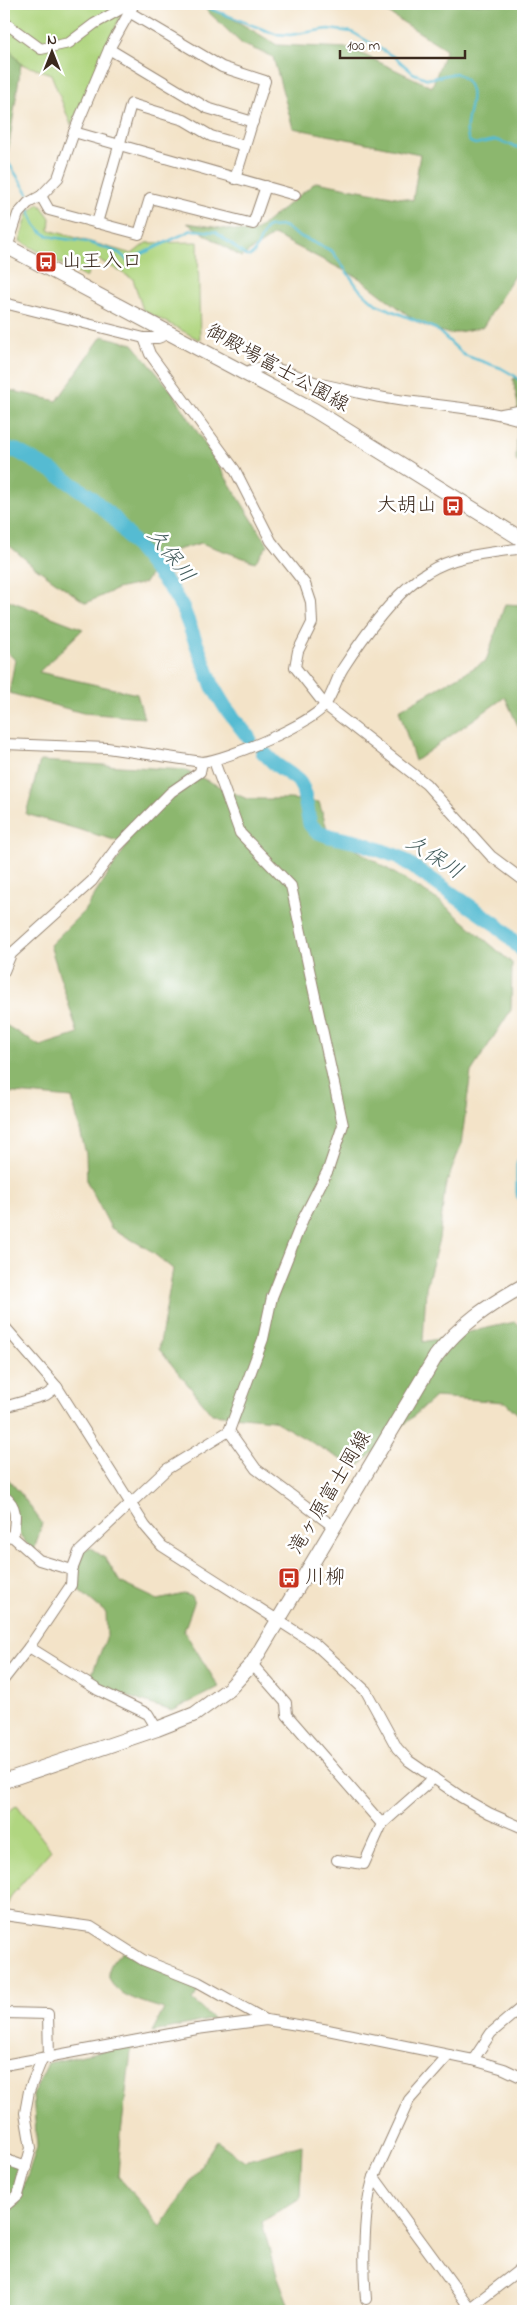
<svg xmlns="http://www.w3.org/2000/svg" width="527" height="2315" viewBox="0 0 527 2315" font-family="'Indie Flower','Klee One',sans-serif">
<style>
.green{fill:#b0d680;stroke:#76804f}
.forest{fill:#8cb76e;stroke:#647046}
.lines{fill:none;stroke-linecap:round;stroke-linejoin:round}
.stream{stroke:#54bbd2;stroke-width:2.5}
.river{stroke:#54bbd2;stroke-width:15}
.minor-casing{stroke:#978673;stroke-width:12}
.major-casing{stroke:#978673;stroke-width:16}
.minor{stroke:#fff;stroke-width:10}
.major{stroke:#fff;stroke-width:14}
.labels{text-anchor:middle;dominant-baseline:central;stroke-width:5;stroke-linejoin:round;paint-order:stroke}
.poi-label{font-size:20px;fill:#3b2a1e;stroke:#fff;text-anchor:start}
.street-label{font-size:20px;fill:#3b2a1e;stroke:#fff}
.water-label{font-size:21px;font-style:italic;fill:#445d5d;stroke:#fff}
</style>
<rect width="100%" height="100%" fill="#fff"/>
<filter id="ink" filterUnits="userSpaceOnUse"><feTurbulence type="fractalNoise" baseFrequency=".02" numOctaves="2"/><feDisplacementMap in="SourceGraphic" scale="10" xChannelSelector="R" yChannelSelector="G"/><feConvolveMatrix kernelMatrix="1 2 1 2 8 2 1 2 1" color-interpolation-filters="sRGB"/></filter>
<filter id="wash" filterUnits="userSpaceOnUse"><feTurbulence type="fractalNoise" baseFrequency=".0096" numOctaves="4" result="noise"/><feDisplacementMap in="SourceGraphic" scale="20" xChannelSelector="R" yChannelSelector="G"/><feGaussianBlur stdDeviation="1.12" result="paint"/><feColorMatrix in="noise" values="0 0 0 0 0 0 0 0 0 0 0 0 0 0 0 0 0 1.4 0 .05"/><feComposite in="paint" operator="in"/></filter>
<g filter="url(#wash)">
<rect width="100%" height="100%" fill="#f3e3c8"/>
<g class="green">
<polygon points="4,4 126,4 71,125 51,74 21,64 4,41"/>
<polygon points="39,203 50,218 49,230 132,254 146,243 198,242 200,340 143,310 133,279 94,257 86,278 20,241 28,213"/>
<polygon points="17,1805 51,1850 11,1896 6,1908 4,1907 4,1815"/>
</g>
<g class="forest">
<polygon points="200,4 230,17 277,45 349,48 432,87 446,49 374,4 523,4 523,268 515,274 483,327 449,334 420,324 359,278 274,235 241,257 187,223 253,233 316,182 413,200 420,154 293,128 273,57 242,44"/>
<polygon points="4,43 21,64 7,159 4,156"/>
<polygon points="102,336 133,344 173,393 268,545 255,562 201,543 163,554 145,583 117,589 86,603 32,565 4,541 4,389 57,401"/>
<polygon points="523,378 523,466 516,461 518,405 513,379"/>
<polygon points="8,600 83,629 39,672 137,694 144,718 83,713 9,693 15,660 4,649 4,610"/>
<polygon points="505,604 523,605 523,737 505,697 415,761 399,710 486,661"/>
<polygon points="40,761 184,770 247,799 290,799 319,802 328,832 441,902 512,963 511,1010 471,1072 461,1145 445,1188 439,1239 426,1288 423,1342 515,1322 523,1328 523,1419 505,1402 435,1397 356,1468 273,1420 212,1414 159,1349 173,1269 148,1249 111,1228 87,1182 86,1154 72,1098 4,1092 4,1024 40,1046 78,1034 50,945 84,911 128,844 26,814"/>
<path d="M4 1474 21 1494 42 1523 34 1551C11 1529 4 1506 4 1474Z"/>
<polygon points="91,1548 106,1559 120,1582 158,1600 184,1594 191,1596 194,1603 184,1631 219,1687 172,1711 88,1684 107,1636 106,1613 74,1586 73,1568 82,1550"/>
<path d="M122 1951 199 1988 193 2000 213 2019 152 2032 164 2009C147 2003 95 1992 112 1963 114 1959 119 1955 122 1951Z"/>
<polygon points="132,2044 121,2133 118,2176 161,2227 217,2141 245,2161 302,2145 300,2198 262,2222 274,2267 291,2311 4,2311 4,2213 18,2204 37,2147 33,2095 48,2063"/>
<polygon points="4,2161 23,2168 20,2190 4,2204"/>
</g>
<g class="lines">
<g class="stream">
<path d="M198 4 275 34 290 35 328 29 352 32 396 58 413 73 428 79 456 73C489 90 457 120 470 142L475 144 496 140 523 149"/>
<polyline points="4,156 28,193"/>
<path d="M29 209C38 242 55 237 81 241 90 242 99 246 108 249 117 252 122 253 127 261L192 230 216 232 246 256H250L254 253 265 230 268 227 284 226 295 234 332 251 359 289 376 304 436 329 464 355 501 368 515 376 523 384"/>
</g>
<g class="river">
<polyline points="4,449 17,451 56,473 88,495 114,518 171,589 183,609 213,687 225,707 249,738"/>
<polyline points="263,752 275,764 298,780 303,789 310,824 316,831 329,836 361,843 399,857 497,925 523,951"/>
<polyline points="523,1164 523,1194"/>
</g>
</g>
</g>
<g filter="url(#ink)">
<g class="lines">
<g class="minor-casing">
<g id="minor">
<polyline points="129,12 222,67 265,81 235,179"/>
<polyline points="4,22 41,49 69,43 94,24 130,4"/>
<polyline points="109,49 207,108 253,122"/>
<polyline points="74,132 295,195"/>
<polyline points="41,196 49,210 139,234 150,198 253,224 266,186"/>
<polyline points="97,223 131,104 184,120 211,136 245,146"/>
<polyline points="4,257 18,214 28,203 41,196 58,178 74,132 109,49 134,4"/>
<polyline points="4,303 144,338 158,338 171,333"/>
<polyline points="144,338 150,354 235,470 271,541 305,584 311,602 312,623 298,651 295,667 325,705 426,784 491,856 523,880"/>
<path d="M246 373C269 357 298 379 321 384 345 389 368 396 392 399 436 406 480 407 523 421"/>
<polyline points="502,414 523,410"/>
<path d="M4 744 107 748 202 762C226 760 311 724 325 705 333 694 336 679 343 668 363 637 397 590 428 572 457 554 491 553 523 548"/>
<polyline points="4,971 11,954 92,881 117,847 171,792 200,772 202,762"/>
<polyline points="4,1326 57,1387 145,1526 162,1546 315,1644 366,1691 397,1748 409,1761 461,1797 489,1813 523,1828"/>
<polyline points="4,1407 46,1395 57,1387"/>
<polyline points="229,1431 256,1469 334,1527"/>
<path d="M4 1496C19 1507 15 1520 13 1537"/>
<polyline points="4,1536 13,1537 39,1560 72,1570"/>
<polyline points="29,1647 98,1690 148,1714 157,1729"/>
<polyline points="252,1664 286,1703 287,1715 382,1824"/>
<polyline points="4,1679 29,1647 71,1585 72,1570 79,1552 167,1469 229,1431 263,1339 272,1297 303,1219 328,1170 343,1125 291,886 240,833 214,761"/>
<polyline points="337,1860 364,1864 382,1824 434,1778"/>
<polyline points="4,1915 91,1927 143,1960 198,1982 266,2020"/>
<polyline points="4,2013 48,2014 49,2058"/>
<polyline points="473,2060 491,2033 523,2006"/>
<polyline points="4,2065 197,2029 266,2020 323,2029 473,2060 504,2069 523,2078"/>
<polyline points="4,2159 26,2167"/>
<polyline points="374,2177 470,2308 523,2267"/>
<polyline points="4,2207 18,2195 31,2148 25,2113 29,2091 42,2059"/>
<path d="M366 2299C363 2265 363 2209 374 2177L409 2100 449 2055"/>
</g>
</g>
<g class="major-casing">
<g id="major">
<polyline points="4,245 314,410 523,540"/>
<path d="M4 1781 157 1729 195 1714 229 1689 252 1664 436 1356C460 1324 489 1305 523 1286"/>
</g>
</g>
<use href="#minor" class="minor"/>
<use href="#major" class="major"/>
</g>
</g>
<defs>
<g id="bus-square" transform="scale(1.125)"><rect x="-9" y="-9" width="18" height="18" rx="4" fill="#c8321e" stroke="#fff"/><path d="M-5-6H5V4H4V6H2V4H-2V6H-4V4H-5ZM-3.5-4V0h7V-4ZM-3.5 1.2v1.5H-2V1.2ZM2 1.2v1.5H3.5V1.2Z" fill="#fff"/></g>
</defs>
<g fill-rule="evenodd">
<use href="#bus-square" x="46" y="262"/>
<use href="#bus-square" x="453" y="506"/>
<use href="#bus-square" x="289" y="1578"/>
</g>
<g class="labels">
<g class="poi-label">
<text x="62" y="262">山王入口</text>
<text x="437" y="506" text-anchor="end">大胡山</text>
<text x="305" y="1578">川柳</text>
</g>
<g class="street-label">
<text transform="translate(277 369) rotate(29)">御殿場富士公園線</text>
<text transform="translate(331 1493) rotate(-59)">滝ヶ原富士岡線</text>
</g>
<g class="water-label">
<text transform="translate(170 556) rotate(52)">久保川</text>
<text transform="translate(434 858) rotate(33)">久保川</text>
</g>
</g>
<rect width="527" height="2315" fill="none" stroke="#fff" stroke-width="20"/>
<g transform="translate(52 52)" stroke="#ffffff" stroke-width="4" paint-order="stroke">
<path d="M0-4L9 19L0 12L-9 19Z" fill="#3b2a1e"/>
<text y="-8" font-size="14" font-weight="bold" text-anchor="middle" fill="#3b2a1e">N</text>
</g>
<path d="M340 50v8h125v-8" fill="none" stroke="#3b2a1e" stroke-width="2.5"/>
<text x="347" y="50" font-size="15" fill="#3b2a1e" stroke="#ffffff" stroke-width="4" paint-order="stroke">100 m</text>
</svg>
